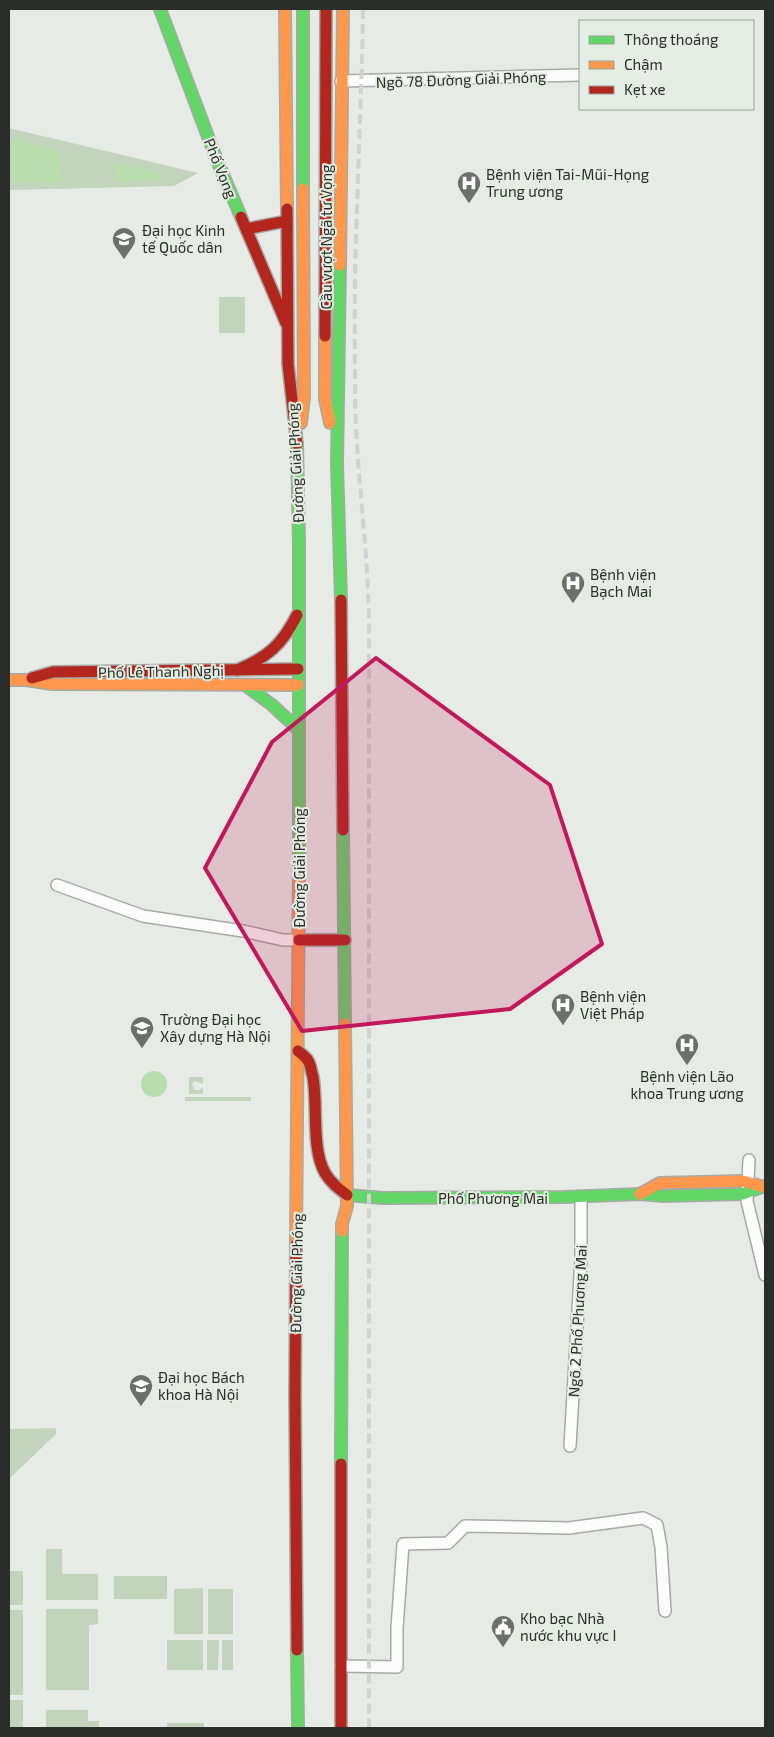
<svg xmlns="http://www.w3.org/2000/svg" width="774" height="1737" viewBox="0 0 774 1737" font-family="'Exo 2',sans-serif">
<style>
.green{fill:#c2d4bc}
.water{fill:#baddae}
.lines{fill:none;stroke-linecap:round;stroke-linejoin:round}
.street-casing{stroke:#a6aaa5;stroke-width:14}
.fast-casing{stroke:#a6aaa5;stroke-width:14}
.slow-casing{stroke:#a6aaa5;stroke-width:14}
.jam-casing{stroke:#a6aaa5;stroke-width:14}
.street{stroke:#fbfcfb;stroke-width:11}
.fast{stroke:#63d668;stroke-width:11}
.slow{stroke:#ff974d;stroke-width:11}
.jam{stroke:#b3261e;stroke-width:11}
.rail{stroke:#d1d2d1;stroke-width:4;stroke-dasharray:10 5;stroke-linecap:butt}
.marked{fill:#c2185b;fill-opacity:0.2;stroke:#c2185b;stroke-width:4;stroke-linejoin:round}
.labels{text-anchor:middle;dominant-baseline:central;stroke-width:4;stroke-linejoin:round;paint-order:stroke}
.street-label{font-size:15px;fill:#2a2d29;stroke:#e5eee2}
.poi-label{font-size:15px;fill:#2a2d29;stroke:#e5eee2;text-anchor:start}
</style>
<rect width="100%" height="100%" fill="#e6ebe5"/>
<g class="green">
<polygon points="9,128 198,173 174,186 9,190"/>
<rect x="219" y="297" width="26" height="36"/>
<polygon points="189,1077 203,1077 203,1084 195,1081 192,1084 194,1090 199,1090 203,1088 203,1094 189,1094"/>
<rect x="185" y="1097" width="66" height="4"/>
<polygon points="56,1428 56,1434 9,1479 9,1429"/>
<polygon points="46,1549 62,1549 62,1574 98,1574 98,1600 46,1600"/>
<rect x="9" y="1571" width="14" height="34"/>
<rect x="114" y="1576" width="53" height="23"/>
<polygon points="203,1588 203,1634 174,1634 174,1589"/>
<rect x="208" y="1589" width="25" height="45"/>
<polygon points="46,1609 98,1609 98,1624 89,1625 89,1690 46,1690"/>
<rect x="9" y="1610" width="14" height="85"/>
<rect x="167" y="1640" width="36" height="30"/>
<polygon points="207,1640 219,1640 218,1670 207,1670"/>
<rect x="222" y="1640" width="11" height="30"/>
<polygon points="23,1700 23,1728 9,1728 9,1700"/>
<polygon points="46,1710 88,1710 88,1721 99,1721 99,1728 46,1728"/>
<rect x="167" y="1723" width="37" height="5"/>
</g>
<g class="water">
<polygon points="9,138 59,151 62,182 9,183"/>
<polygon points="115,162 159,172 159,180 115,182"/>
<circle cx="154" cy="1084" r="13"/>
</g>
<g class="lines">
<g class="street-casing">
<g id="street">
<polyline points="341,81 580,75"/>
<polyline points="57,885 143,916 243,931 283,940 299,940"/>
<polyline points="749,1160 747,1201 765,1275"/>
<polyline points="570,1446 581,1259 581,1197"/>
<polyline points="341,1666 397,1667 397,1628 403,1544 448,1543 465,1526 569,1528 643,1518 657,1525 661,1547 665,1611"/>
</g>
</g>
<g class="fast-casing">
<g id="fast">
<polyline points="160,9 216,158 241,217"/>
<polyline points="303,9 303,189"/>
<polyline points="340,265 337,463 341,600"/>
<polyline points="297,444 299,543 299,871"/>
<polyline points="245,685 272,705 298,729"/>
<polyline points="343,830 345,1024"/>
<polyline points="347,1195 383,1198 565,1197 640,1194 663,1196 742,1194 765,1186"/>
<polyline points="341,1464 342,1231"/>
<polyline points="297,1650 298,1728"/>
</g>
</g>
<g class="slow-casing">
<g id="slow">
<polyline points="285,9 287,209"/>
<polyline points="340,265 343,9"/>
<polyline points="325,336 325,399 330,423"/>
<polyline points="301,423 304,397 303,189"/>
<polyline points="9,680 26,680 52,684 298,685"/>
<polyline points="640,1194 660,1183 743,1181 764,1187"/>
<polyline points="342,1231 342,1224 347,1206 345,1024"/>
<polyline points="296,1245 299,871"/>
</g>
</g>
<g class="jam-casing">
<g id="jam">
<polyline points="287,209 288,364 297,444"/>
<polyline points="241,217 286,323"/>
<polyline points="246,229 287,221"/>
<polyline points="325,336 326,9"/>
<polyline points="341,600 343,830"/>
<path d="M237 670C268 657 282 645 297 615"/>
<polyline points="32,678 53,672 298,669"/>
<polyline points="299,940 345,940"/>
<path d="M298 1051C301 1053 304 1056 307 1059 311 1064 311 1071 313 1077 318 1106 311 1148 325 1173 331 1183 338 1188 347 1195"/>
<polyline points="296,1245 295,1397 297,1650"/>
<polyline points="341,1464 341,1728"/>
</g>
</g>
<use href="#street" class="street"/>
<use href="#fast" class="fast"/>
<use href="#slow" class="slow"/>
<use href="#jam" class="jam"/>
<path class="rail" d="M363 9C362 86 358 163 356 240 354 292 355 344 355 395 356 471 368 546 369 622V1728"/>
</g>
<path class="marked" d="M376 658 550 785 602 944 510 1009 302 1031 205 868 272 742Z"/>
<defs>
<g id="hospital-pin" transform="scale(1.25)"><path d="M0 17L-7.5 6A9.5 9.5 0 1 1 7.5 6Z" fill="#6c706b" stroke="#e5eee2"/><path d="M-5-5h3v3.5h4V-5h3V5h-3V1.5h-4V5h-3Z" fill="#fff"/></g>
<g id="university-pin" transform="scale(1.25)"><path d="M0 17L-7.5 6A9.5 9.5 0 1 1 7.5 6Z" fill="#6c706b" stroke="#e5eee2"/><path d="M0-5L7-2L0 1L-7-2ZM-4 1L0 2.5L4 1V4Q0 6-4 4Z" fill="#fff"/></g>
<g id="civic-pin" transform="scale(1.25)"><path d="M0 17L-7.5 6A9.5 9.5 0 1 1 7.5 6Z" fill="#6c706b" stroke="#e5eee2"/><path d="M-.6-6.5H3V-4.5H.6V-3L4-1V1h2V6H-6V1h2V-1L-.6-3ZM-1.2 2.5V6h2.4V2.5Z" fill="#fff"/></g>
</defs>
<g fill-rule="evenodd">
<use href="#hospital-pin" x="469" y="183"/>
<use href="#university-pin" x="124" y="239"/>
<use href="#hospital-pin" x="573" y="583"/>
<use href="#hospital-pin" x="563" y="1005"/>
<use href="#university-pin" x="142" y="1028"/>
<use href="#hospital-pin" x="687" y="1045"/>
<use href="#university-pin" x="141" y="1386"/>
<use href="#civic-pin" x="503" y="1627"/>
</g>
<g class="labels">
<g class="street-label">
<text transform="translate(461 79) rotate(-2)">Ngõ 78 Đường Giải Phóng</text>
<text transform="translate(221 168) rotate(68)">Phố Vọng</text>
<text transform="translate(326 237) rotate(-90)">Cầu vượt Ngã tư Vọng</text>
<text transform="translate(295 463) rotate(-93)">Đường Giải Phóng</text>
<text transform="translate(161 671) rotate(-1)">Phố Lê Thanh Nghị</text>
<text transform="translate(299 868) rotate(-90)">Đường Giải Phóng</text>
<text x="493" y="1198">Phố Phương Mai</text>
<text transform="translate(296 1273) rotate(-89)">Đường Giải Phóng</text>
<text transform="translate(577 1321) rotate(-87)">Ngõ 2 Phố Phương Mai</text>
</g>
<g class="poi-label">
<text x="486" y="174">Bệnh viện Tai-Mũi-Họng<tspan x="486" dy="17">Trung ương</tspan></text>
<text x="142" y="230">Đại học Kinh<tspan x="142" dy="17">tế Quốc dân</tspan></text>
<text x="590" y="574">Bệnh viện<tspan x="590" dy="17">Bạch Mai</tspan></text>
<text x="580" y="996">Bệnh viện<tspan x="580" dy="17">Việt Pháp</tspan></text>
<text x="160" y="1019">Trường Đại học<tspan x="160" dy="17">Xây dựng Hà Nội</tspan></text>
<text x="687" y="1076" text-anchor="middle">Bệnh viện Lão<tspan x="687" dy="17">khoa Trung ương</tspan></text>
<text x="158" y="1377">Đại học Bách<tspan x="158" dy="17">khoa Hà Nội</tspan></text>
<text x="520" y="1618">Kho bạc Nhà<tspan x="520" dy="17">nước khu vực I</tspan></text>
</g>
</g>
<rect width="774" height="1737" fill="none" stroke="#2a2d29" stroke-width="20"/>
<rect x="579" y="20" width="175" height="90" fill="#e5eee2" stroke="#9aa198"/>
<rect x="589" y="36" width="25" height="8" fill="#63d668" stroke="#9aa198"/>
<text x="624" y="45" font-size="15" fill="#2a2d29">Thông thoáng</text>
<rect x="589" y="61" width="25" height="8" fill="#ff974d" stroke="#9aa198"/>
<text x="624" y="70" font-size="15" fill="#2a2d29">Chậm</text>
<rect x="589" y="86" width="25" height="8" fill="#b3261e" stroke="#9aa198"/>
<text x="624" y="95" font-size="15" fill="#2a2d29">Kẹt xe</text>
</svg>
